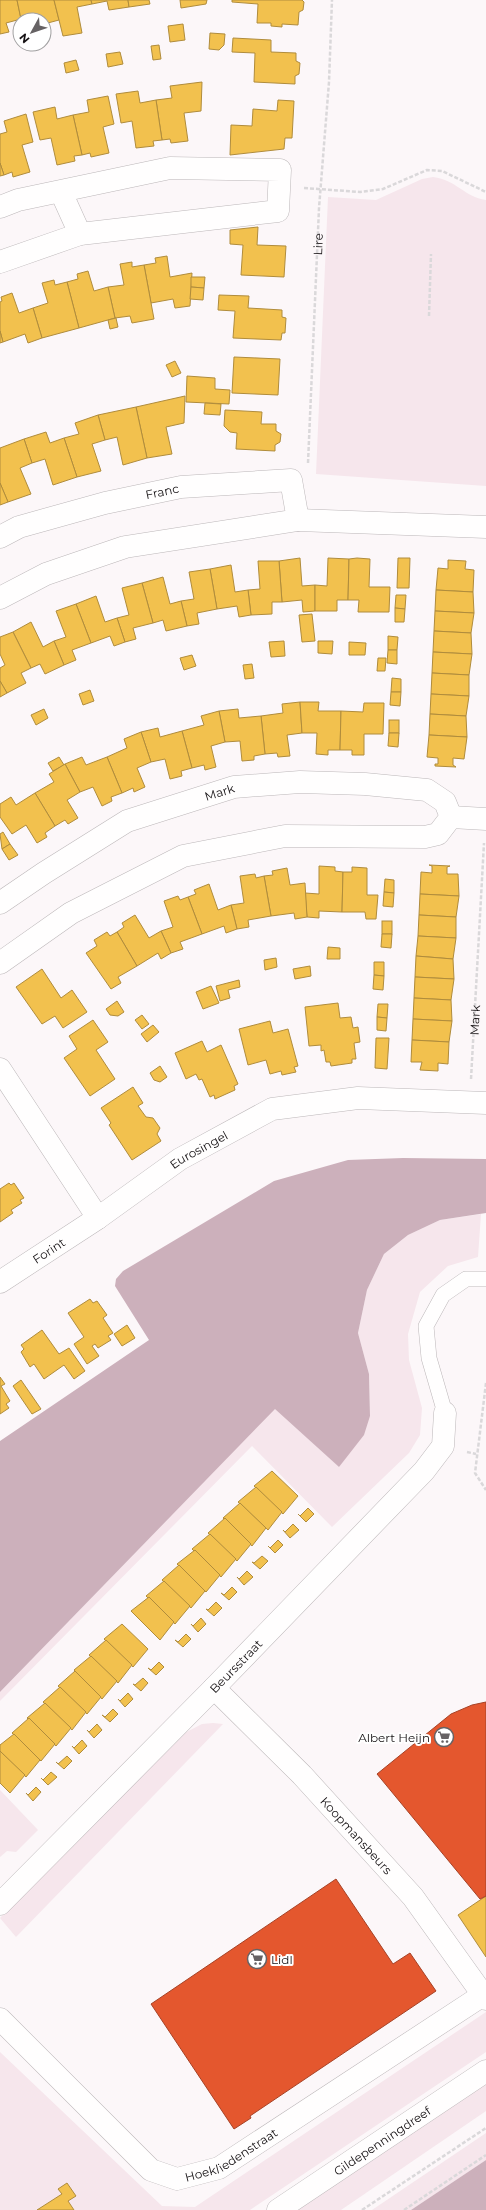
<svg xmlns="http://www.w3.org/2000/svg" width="486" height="2210" viewBox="0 0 486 2210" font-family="Montserrat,sans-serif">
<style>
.green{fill:#f6e6ec}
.water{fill:#ccb0bb}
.homes{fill:#f2c14e;stroke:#b08c3c}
.shops{fill:#e4572e;stroke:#a64226}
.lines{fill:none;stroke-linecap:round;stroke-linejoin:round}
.lane-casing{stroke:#bcb7b9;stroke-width:16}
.street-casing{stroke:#bcb7b9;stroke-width:23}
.secondary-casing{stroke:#bcb7b9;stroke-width:23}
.path{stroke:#dad8da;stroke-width:2.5;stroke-dasharray:4 2;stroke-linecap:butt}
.lane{stroke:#fffefe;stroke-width:15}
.street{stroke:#fffefe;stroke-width:22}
.secondary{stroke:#fffefe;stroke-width:22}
.labels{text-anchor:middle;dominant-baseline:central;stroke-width:4;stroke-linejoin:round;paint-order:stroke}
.street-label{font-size:12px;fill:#151113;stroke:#fff}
.poi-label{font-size:12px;fill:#151113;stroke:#fff;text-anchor:end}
</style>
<rect width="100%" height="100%" fill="#fcf7f9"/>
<g class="green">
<path d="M433 177C457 180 464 197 486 200V486L316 474 328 197 376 200 422 179Z"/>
<polygon points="481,1214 478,1257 448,1266 420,1292 408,1334 409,1360 422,1408 420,1435 409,1453 332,1527 252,1446 0,1701 0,1692 275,1408 339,1467 370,1416 369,1374 358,1333 367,1290 384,1254 408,1235 440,1220"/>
<polygon points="213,1723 223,1724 16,1937 0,1918 173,1739 202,1724"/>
<polygon points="0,1790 38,1830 16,1852 7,1851 0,1857"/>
<polygon points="486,2012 486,2052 250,2210 0,2210 0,2052 162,2206 195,2207"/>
<polygon points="486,2082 486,2111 341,2210 298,2210"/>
<polygon points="486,2133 486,2160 411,2210 372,2210"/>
</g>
<g class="water">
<polygon points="403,1158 486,1159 486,1213 440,1220 408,1235 384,1254 367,1290 358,1333 369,1374 370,1416 364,1435 339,1467 275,1409 0,1692 0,1441 149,1340 115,1286 116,1279 123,1271 274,1181 348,1160"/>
<polygon points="486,2160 486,2210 411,2210"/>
</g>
<g class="homes">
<polygon points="0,0 17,0 21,19 6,23 9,32 0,34"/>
<polygon points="17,0 54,0 59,20 44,24 44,20 38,20 37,15 21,19"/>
<polygon points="54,0 91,0 92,4 77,7 82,33 63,36"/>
<polygon points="91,0 128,0 129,7 109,10 107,1 92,4"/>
<polygon points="128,0 149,0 150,4 129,7"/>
<polygon points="180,0 207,0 206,4 181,8"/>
<polygon points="232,0 302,0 304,2 303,10 299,12 298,25 282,24 282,27 271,26 271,23 257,23 258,4 232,2"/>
<polygon points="183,24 185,40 170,42 168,26"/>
<polygon points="210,33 225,34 224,45 219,50 209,49"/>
<polygon points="233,38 271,40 271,52 296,53 296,61 300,63 299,74 295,76 295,84 254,82 255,53 232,52"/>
<polygon points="159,45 161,59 153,60 151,46"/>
<polygon points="120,52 123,64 108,67 106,54"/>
<polygon points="76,60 79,70 66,73 64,63"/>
<polygon points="202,82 201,111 184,113 188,141 171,143 170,139 162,140 156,100 172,98 170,86"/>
<polygon points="138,91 140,103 156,100 162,140 153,141 154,146 136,148 132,121 121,123 116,94"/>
<polygon points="108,96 114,124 103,127 109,153 91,157 90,153 82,155 73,115 89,112 87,100"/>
<polygon points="278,100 294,101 292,138 285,138 284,149 230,155 231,125 252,126 253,109 277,111"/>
<polygon points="55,107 57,119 73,115 82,155 74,156 75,161 57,165 51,138 40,140 33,112"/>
<polygon points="26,114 33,142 22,145 30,172 13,177 12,172 4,175 0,163 0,134 7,132 4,121"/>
<polygon points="0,163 4,175 0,176"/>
<polygon points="258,227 257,245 286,246 284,277 241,275 243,245 230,244 230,230"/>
<polygon points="167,256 170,277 192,273 190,306 175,308 173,299 151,303 144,265 156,263 155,258"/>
<polygon points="132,262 132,267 144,265 154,319 132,323 130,316 115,318 108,287 124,285 120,264"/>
<polygon points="88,271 94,291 108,287 115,318 79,328 67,282 78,279 77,274"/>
<polygon points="191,277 205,277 204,288 191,287"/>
<polygon points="54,280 55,285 67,282 79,328 42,338 33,308 48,303 42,283"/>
<polygon points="191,287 204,288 203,300 190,299"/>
<polygon points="12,293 19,313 33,308 42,338 28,343 25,334 3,342 0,331 0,302 2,301 1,297"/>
<polygon points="219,295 249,296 248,308 282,310 282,317 286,318 285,333 282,333 281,340 233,338 235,311 218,310"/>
<polygon points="116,318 118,327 110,329 108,320"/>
<polygon points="0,331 3,342 0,343"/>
<polygon points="234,357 280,359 278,395 232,393"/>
<polygon points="175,361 181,373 172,377 166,365"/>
<polygon points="187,376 215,378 215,389 230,390 229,404 186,402"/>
<polygon points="185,396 184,423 166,427 172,454 147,458 136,407"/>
<polygon points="205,403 221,404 220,415 204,414"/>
<polygon points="136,407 147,458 123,465 117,437 105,440 98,415"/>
<polygon points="225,410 262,412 261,424 276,424 276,431 281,434 280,442 275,445 275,451 236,449 237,433 230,432 224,426"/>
<polygon points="98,415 105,440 92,444 101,471 77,477 64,438 79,434 75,423"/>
<polygon points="46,432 50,443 64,438 77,477 53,485 45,459 32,463 24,439"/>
<polygon points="24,439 32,463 20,468 31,494 8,502 0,483 0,448"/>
<polygon points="0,483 8,502 0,505"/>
<polygon points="300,558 302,586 315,585 315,611 303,612 302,600 282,602 279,561"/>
<polygon points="328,558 349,559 348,600 337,600 337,611 315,611 315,585 327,586"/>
<polygon points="357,558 370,559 369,587 390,587 389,612 358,612 359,600 348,600 349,559"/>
<polygon points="398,558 410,558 409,588 397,588"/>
<polygon points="448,560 466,561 465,569 474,570 473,592 436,590 438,568 448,569"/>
<polygon points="258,561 279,561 282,602 272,602 272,614 251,615 248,590 260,589"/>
<polygon points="231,565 235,592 248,590 251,615 239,617 237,606 217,609 210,569"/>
<polygon points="210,569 217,609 197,613 199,624 187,626 181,601 194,599 189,572"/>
<polygon points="163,577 170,604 181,601 187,626 166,631 163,620 153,623 142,583"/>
<polygon points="142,583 153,623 133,628 136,639 125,642 117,618 129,615 122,588"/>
<polygon points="436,590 473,592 474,613 435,611"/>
<polygon points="396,595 406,595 405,609 395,608"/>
<polygon points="96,596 105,622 117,618 125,642 114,646 110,636 91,643 76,604"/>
<polygon points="76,604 91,643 72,650 76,660 64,665 54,641 66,637 56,611"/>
<polygon points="395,608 405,609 404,622 395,622"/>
<polygon points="435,611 474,613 471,633 434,631"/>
<polygon points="312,614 315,641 302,642 299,615"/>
<polygon points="31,622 43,647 54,641 64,665 45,674 40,664 31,668 13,632"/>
<polygon points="434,631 471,633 472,654 433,652"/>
<polygon points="13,632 31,668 21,673 26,683 7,693 0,681 0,668 5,665 0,654 0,637"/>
<polygon points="388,636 398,637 397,650 388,650"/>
<polygon points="284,641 285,656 271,657 269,642"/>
<polygon points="318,641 333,641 332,654 318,653"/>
<polygon points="349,642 366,643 365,655 349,655"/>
<polygon points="388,650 397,650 397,664 387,663"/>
<polygon points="433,652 472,654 469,675 432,673"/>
<polygon points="192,655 196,666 184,670 180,658"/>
<polygon points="378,658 386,658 385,671 377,671"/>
<polygon points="252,664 254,678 245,679 243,665"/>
<polygon points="432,673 469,675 469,696 431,694"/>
<polygon points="392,678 401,679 401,692 391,692"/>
<polygon points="0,681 7,693 0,697"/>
<polygon points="90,690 94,701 83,705 79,694"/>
<polygon points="391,692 401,692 400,706 390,705"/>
<polygon points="431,694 469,696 466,716 430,714"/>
<polygon points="300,702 302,733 287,735 290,756 278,757 277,753 265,754 261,716 283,713 282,704"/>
<polygon points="300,702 319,702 318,711 341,711 340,750 328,750 328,755 316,754 317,733 302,733"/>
<polygon points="364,703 384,703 383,734 364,734 364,755 352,755 352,750 340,750 341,711 363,712"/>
<polygon points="44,709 48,718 36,725 31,715"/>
<polygon points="238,709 239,718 261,716 265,754 254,756 254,760 242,761 240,741 225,742 219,711"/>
<polygon points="219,711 225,742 211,746 216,767 205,770 204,765 192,768 182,731 204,725 201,716"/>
<polygon points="430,714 466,716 467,737 429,735"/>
<rect x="389" y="720" width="10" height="13"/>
<polygon points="158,728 160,737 182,731 192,768 181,771 182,776 170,779 165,759 151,762 141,732"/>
<polygon points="141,732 151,762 137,768 145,787 134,792 133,788 122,793 107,757 127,748 124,739"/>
<polygon points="389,733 399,733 398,747 388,746"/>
<polygon points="429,735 467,737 464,759 453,758 453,765 456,767 435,766 435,764 438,764 438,758 427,757"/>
<polygon points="59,757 64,765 53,771 48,763"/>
<polygon points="82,757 86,765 107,757 122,793 111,797 112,801 102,806 93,787 80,792 65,764"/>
<polygon points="65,764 80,792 67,800 78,818 68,824 65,820 55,826 35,793 54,782 49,774"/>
<polygon points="35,793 55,826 45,833 47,837 37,843 26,825 12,834 0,817 0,804 11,797 16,805"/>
<polygon points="3,832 10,844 2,849 0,834"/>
<polygon points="10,844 18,855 9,860 2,849"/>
<polygon points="429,865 450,866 447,867 447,874 458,874 459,896 420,894 421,872 432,873 432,866"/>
<polygon points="319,866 335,867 335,871 343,872 342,912 319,911 319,918 307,917 305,893 319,894"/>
<polygon points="352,867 367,868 367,895 378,895 376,919 366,919 365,912 342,912 343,872 352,872"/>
<polygon points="287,868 290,885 305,883 307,917 295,919 294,913 271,916 264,876 273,875 272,871"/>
<polygon points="255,874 256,878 264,876 271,916 248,920 249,927 237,929 231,905 244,903 240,876"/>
<polygon points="385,879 394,880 394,893 384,892"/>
<polygon points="209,884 218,910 231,905 237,929 226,933 224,926 202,934 188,897 196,894 194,890"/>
<polygon points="384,892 394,893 393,907 383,906"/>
<polygon points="420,894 459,896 456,917 419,915"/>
<polygon points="178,896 180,900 188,897 202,934 180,942 183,949 171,953 161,931 173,927 164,901"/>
<polygon points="135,915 149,938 161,931 171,953 161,959 158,953 137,966 117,932 124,927 122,923"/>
<polygon points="419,915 456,917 456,938 418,936"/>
<rect x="382" y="921" width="10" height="13"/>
<polygon points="107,932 110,936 117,932 137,966 118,977 121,983 111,989 86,953 97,946 94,940"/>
<polygon points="382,934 392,934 391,948 381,947"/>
<polygon points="418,936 456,938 453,959 416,956"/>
<polygon points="328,947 340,948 340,959 327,959"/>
<polygon points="416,956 453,959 454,979 415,977"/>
<polygon points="276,958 277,967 265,970 264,960"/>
<polygon points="374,962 384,962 384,976 374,975"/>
<polygon points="310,966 311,976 295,979 293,969"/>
<polygon points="42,969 61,998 72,990 87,1012 63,1028 55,1016 42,1024 16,987"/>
<polygon points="374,975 384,976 383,990 373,989"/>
<polygon points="415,977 454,979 451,1000 414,998"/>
<polygon points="239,980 240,987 228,990 230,998 220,1001 216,986"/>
<polygon points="211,986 219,1003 203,1009 196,992"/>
<polygon points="414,998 451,1000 452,1021 413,1019"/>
<polygon points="117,1001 124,1012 118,1016 110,1015 106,1009"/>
<polygon points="338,1003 340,1018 351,1017 353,1028 358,1027 360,1042 354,1043 356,1059 352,1059 352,1063 331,1066 330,1062 326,1062 324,1050 321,1051 321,1045 309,1046 305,1007"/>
<polygon points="378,1004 388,1004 387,1018 377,1017"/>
<polygon points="142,1015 149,1024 142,1029 135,1020"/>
<polygon points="377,1017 387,1018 386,1031 377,1030"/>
<polygon points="413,1019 452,1021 449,1042 412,1040"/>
<polygon points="93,1020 108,1042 96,1050 115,1079 90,1096 64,1058 77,1049 69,1036"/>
<polygon points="270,1021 273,1033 288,1029 298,1066 294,1067 296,1072 282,1075 281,1071 270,1074 266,1060 248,1065 239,1029"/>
<polygon points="153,1025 159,1032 147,1042 141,1034"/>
<polygon points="376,1038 389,1038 387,1069 375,1068"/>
<polygon points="412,1040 449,1042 448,1064 438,1063 438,1071 420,1070 422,1062 411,1062"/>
<polygon points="202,1041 207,1052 221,1045 238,1084 234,1086 235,1090 215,1099 214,1095 210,1097 202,1079 199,1080 196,1074 186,1079 175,1053"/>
<polygon points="160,1066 167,1077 160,1082 154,1080 150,1073"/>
<polygon points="133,1087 143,1103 138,1106 146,1117 153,1118 160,1128 157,1134 161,1141 132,1160 109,1125 111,1123 101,1108"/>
<polygon points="9,1183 11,1185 14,1183 24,1198 20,1200 22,1203 11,1210 13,1213 0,1222 0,1189"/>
<polygon points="90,1299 93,1303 97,1301 107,1315 103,1318 113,1333 108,1336 111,1340 98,1348 95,1344 92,1346 99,1356 87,1364 74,1344 84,1337 68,1313"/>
<polygon points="127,1325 135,1338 122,1346 114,1334"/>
<polygon points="42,1330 59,1354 69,1348 85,1371 74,1379 64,1365 44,1379 34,1364 30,1367 21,1352 24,1349 21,1345"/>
<polygon points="0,1377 5,1384 1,1386 10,1401 6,1404 9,1408 0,1414"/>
<polygon points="21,1380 41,1409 32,1414 13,1386"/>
<polygon points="272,1471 298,1496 283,1514 254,1486"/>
<polygon points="256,1487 282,1512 268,1530 238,1502"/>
<polygon points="240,1503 266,1528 252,1546 223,1518"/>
<polygon points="308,1508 314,1514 306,1522 298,1514 300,1516"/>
<polygon points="225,1518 251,1544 237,1561 208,1533"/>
<polygon points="293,1524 299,1530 290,1538 283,1530 285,1532"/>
<polygon points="210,1534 236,1559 221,1577 192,1549"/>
<polygon points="278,1540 283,1545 275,1553 268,1546 270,1548"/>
<polygon points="195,1550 220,1575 206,1592 177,1564"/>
<polygon points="262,1556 268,1561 260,1569 252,1562 254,1563"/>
<polygon points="179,1565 205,1591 191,1608 162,1580"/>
<polygon points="247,1571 253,1577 244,1585 237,1577 239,1579"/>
<polygon points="164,1581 190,1606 175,1624 146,1596"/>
<polygon points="232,1587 237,1592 229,1600 221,1593 224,1595"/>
<polygon points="149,1597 174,1622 160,1640 131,1611"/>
<polygon points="216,1602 222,1608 214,1616 206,1609 208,1610"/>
<polygon points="201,1618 206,1624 198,1632 191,1624 193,1626"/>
<polygon points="122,1624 148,1649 133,1667 104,1639"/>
<polygon points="186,1634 191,1639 183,1647 175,1640 178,1642"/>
<polygon points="106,1640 132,1665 118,1683 89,1655"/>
<polygon points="91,1656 117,1681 102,1699 74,1670"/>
<polygon points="159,1662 164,1667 156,1675 148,1668 151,1670"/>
<polygon points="75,1671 101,1697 87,1714 58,1686"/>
<polygon points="143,1678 148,1683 141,1691 133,1684 135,1685"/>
<polygon points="60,1687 86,1712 72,1730 43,1702"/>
<polygon points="128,1693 133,1699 125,1707 118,1699 120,1701"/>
<polygon points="45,1703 71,1728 56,1746 27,1718"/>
<polygon points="113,1709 118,1714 110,1722 102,1715 105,1717"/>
<polygon points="29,1718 55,1744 41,1761 12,1733"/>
<polygon points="97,1724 102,1730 94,1738 87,1730 89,1732"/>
<polygon points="14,1734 40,1760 26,1777 0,1751 0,1745"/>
<polygon points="82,1740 87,1746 79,1754 72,1746 74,1748"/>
<polygon points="0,1751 25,1775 10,1793 0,1783"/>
<polygon points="67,1756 72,1761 64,1769 56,1762 58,1764"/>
<polygon points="51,1772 57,1777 48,1785 41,1778 43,1780"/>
<polygon points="36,1787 41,1792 33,1801 26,1793 28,1795"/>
<polygon points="486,1896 486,1957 458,1915"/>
<polygon points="67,2183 76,2196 68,2201 74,2210 37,2210 62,2194 58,2189"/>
</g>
<g class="shops">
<polygon points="486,1702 486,1896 480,1899 377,1774 451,1714 472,1705"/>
<polygon points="336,1879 393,1964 410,1953 436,1991 250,2116 251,2118 234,2129 151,2004"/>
</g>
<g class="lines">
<g class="lane-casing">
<polyline id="lane" points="445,1413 429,1358 426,1326 443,1295 466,1279 486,1279"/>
</g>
<g class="street-casing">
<g id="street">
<polyline points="61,192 80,234"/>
<polyline points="0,207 18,200 170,168 280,170 278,211 80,234 0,262"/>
<polyline points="298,520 486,527"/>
<path id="s3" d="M0 537 19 527 105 503 181 487 291 480 298 520 125 547 46 574 0 598"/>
<polyline points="451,817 486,819"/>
<path id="s4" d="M0 903 44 873 127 821 234 787 300 782 365 784 427 790 445 802 451 817 438 834 425 837 285 836 183 856 71 913 0 963"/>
<polyline points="0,1069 98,1218"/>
<path id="s5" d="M0 1282 98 1218 180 1159 272 1109 358 1098 486 1103"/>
<path id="s6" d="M214 1688 302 1775 413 1897 486 1999"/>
<path id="s7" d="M0 1904 214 1688 424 1471 443 1446 445 1413"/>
<path id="s8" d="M0 2019 151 2170 177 2179 219 2168 486 1993"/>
</g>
</g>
<g class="secondary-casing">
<g id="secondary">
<path id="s9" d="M278 2210 486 2071"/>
</g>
</g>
<g class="path">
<polyline points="304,188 360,192 383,189 427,170 442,171 486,192"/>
<polyline points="429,316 431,254"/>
<path id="s1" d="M308 463 319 208 329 82 332 0"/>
<path id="s2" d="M471 1079 484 843"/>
<polyline points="486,1383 475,1473 486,1490"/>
<polyline points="467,1452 476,1454"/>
<polyline points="362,2210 486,2128"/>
<polyline points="404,2210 486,2155"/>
</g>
<use href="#lane" class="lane"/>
<use href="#street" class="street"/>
<use href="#secondary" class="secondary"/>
</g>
<defs>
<g id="supermarket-ring" transform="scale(1)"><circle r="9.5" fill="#fff" stroke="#666264" stroke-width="1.5"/><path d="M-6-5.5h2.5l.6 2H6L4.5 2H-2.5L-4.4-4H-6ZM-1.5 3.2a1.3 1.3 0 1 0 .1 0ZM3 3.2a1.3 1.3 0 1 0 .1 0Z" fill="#666264"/></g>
</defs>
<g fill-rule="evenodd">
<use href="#supermarket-ring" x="444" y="1737"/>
<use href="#supermarket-ring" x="257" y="1959"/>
</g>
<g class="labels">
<g class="street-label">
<text stroke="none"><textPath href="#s1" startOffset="219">Lire</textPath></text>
<text stroke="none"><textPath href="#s3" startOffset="169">Franc</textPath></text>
<text stroke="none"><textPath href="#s4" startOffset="248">Mark</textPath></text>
<text stroke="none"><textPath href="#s2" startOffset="59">Mark</textPath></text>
<text stroke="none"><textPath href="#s5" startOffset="239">Eurosingel</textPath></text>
<text stroke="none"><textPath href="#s5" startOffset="58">Forint</textPath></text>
<text stroke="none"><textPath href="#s7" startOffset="335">Beursstraat</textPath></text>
<text stroke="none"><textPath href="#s6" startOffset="205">Koopmansbeurs</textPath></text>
<text stroke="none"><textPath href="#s9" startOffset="125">Gildepenningdreef</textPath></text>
<text stroke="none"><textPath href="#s8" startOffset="301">Hoekliedenstraat</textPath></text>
</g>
<g class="poi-label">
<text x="430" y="1737">Albert Heijn</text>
<text x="271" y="1959" text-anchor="start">Lidl</text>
</g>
</g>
<g transform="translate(32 32) rotate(230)"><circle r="19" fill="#ffffff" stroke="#a1a0a1"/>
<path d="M0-3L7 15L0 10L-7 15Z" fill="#666264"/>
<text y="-6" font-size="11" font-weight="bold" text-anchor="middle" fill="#151113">N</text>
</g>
</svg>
